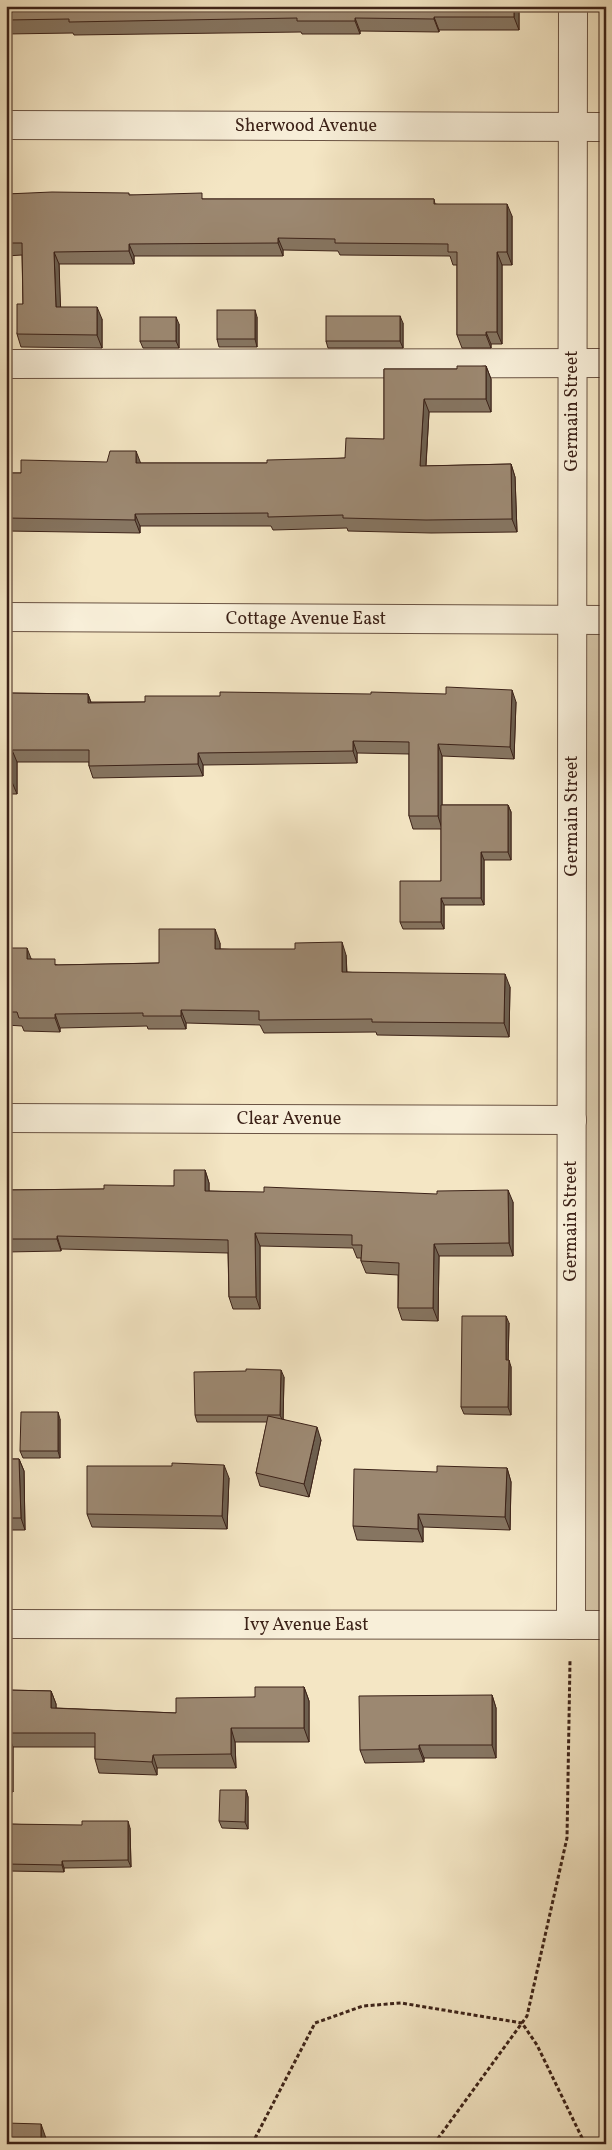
<svg xmlns="http://www.w3.org/2000/svg" width="612" height="2150" viewBox="0 0 612 2150" font-family="Vollkorn,serif">
<style>
.green{fill:#d5c5a7;stroke:#887460}
.lines{fill:none;stroke-linecap:round;stroke-linejoin:round}
.minor-casing{stroke:#6a5343;stroke-width:30}
.path{stroke:#3c2218;stroke-width:3;stroke-dasharray:4 2.5;stroke-linecap:butt}
.minor{stroke:#f8efd9;stroke-width:28}
.wall{fill:#867561;stroke:#3c2218}
.shaded-wall{fill:#6d5f4f;stroke:#3c2218}
.building{fill:#9c8871;stroke:#3c2218}
.labels{text-anchor:middle;dominant-baseline:central;stroke-width:4;stroke-linejoin:round;paint-order:stroke}
.street-label{font-size:18px;fill:#3c2218;stroke:#f8efd9}
</style>
<rect width="100%" height="100%" fill="#f4e6c4"/>
<filter id="stains"><feTurbulence type="fractalNoise" baseFrequency=".004" numOctaves="4"/><feColorMatrix values="0 0 0 0 .2 0 0 0 0 .09 0 0 0 0 .02 0 0 0 .5 -.17"/></filter>
<radialGradient id="worn" r=".72"><stop offset=".6" stop-color="#630" stop-opacity="0"/><stop offset="1" stop-color="#630" stop-opacity=".3"/></radialGradient>
<polygon class="green" points="572,620 606,620 606,1625 571,1625"/>
<g class="lines">
<g class="minor-casing">
<g id="minor">
<polyline points="6,125 606,127"/>
<polyline points="6,364 606,363"/>
<polyline points="6,617 606,620"/>
<polyline points="6,1118 572,1120"/>
<polyline points="6,1624 606,1625"/>
<polyline points="571,1625 573,6"/>
</g>
</g>
<g class="path">
<polyline points="252,2144 315,2023 363,2006 401,2003 522,2023 537,2045 585,2144"/>
<polyline points="434,2144 527,2016 567,1838 570,1661"/>
</g>
<use href="#minor" class="minor"/>
</g>
<g class="wall">
<polygon points="6,6 519,6 519,30 439,30 439,32 360,31 360,34 302,34 301,32 74,35 73,33 6,34"/>
<polygon points="6,194 129,195 204,199 434,199 435,204 512,216 512,265 502,265 502,344 491,344 491,348 462,348 457,335 457,265 453,265 450,256 340,255 338,251 283,250 283,256 134,256 134,264 59,264 60,307 102,319 102,348 21,347 17,334 23,304 22,255 6,256"/>
<polygon points="257,317 257,347 219,347 217,339"/>
<polygon points="403,323 403,348 328,348 326,341"/>
<polygon points="179,324 179,348 143,348 140,341"/>
<polygon points="486,366 491,379 491,412 429,412 426,466 511,464 515,477 517,532 431,533 348,531 347,528 273,530 271,526 140,526 140,533 6,531 6,473 21,473 140,463 267,463 345,458 384,439 384,369 457,369"/>
<polygon points="6,693 88,694 91,702 516,702 514,759 442,756 442,805 508,805 511,812 511,860 484,860 484,905 444,905 444,929 403,929 400,922 441,881 441,829 413,829 409,816 409,754 357,753 357,763 203,765 203,776 93,778 89,766 89,762 17,762 17,794 6,794"/>
<polygon points="220,943 220,949 346,955 347,972 510,987 509,1037 377,1035 376,1032 264,1033 260,1025 186,1023 186,1029 148,1029 147,1026 60,1028 60,1032 24,1031 22,1026 6,1025 6,948 31,959 58,965 159,963"/>
<polygon points="205,1170 209,1183 209,1191 513,1202 513,1256 439,1256 438,1321 402,1320 398,1308 398,1275 366,1273 361,1261 361,1258 357,1258 353,1248 260,1246 260,1309 233,1309 229,1297 228,1253 61,1249 61,1251 6,1252 6,1190 104,1189 174,1186"/>
<polygon points="509,1323 508,1360 511,1367 511,1415 464,1414 461,1407"/>
<polygon points="284,1377 283,1419 321,1440 309,1497 260,1486 256,1473 267,1422 197,1422 195,1415"/>
<polygon points="60,1419 60,1458 23,1458 20,1451"/>
<polygon points="6,1459 19,1459 24,1471 25,1530 6,1530"/>
<polygon points="507,1468 511,1482 510,1530 423,1527 423,1542 357,1540 353,1526 437,1472"/>
<polygon points="229,1478 227,1529 92,1527 87,1514"/>
<polygon points="304,1687 309,1701 309,1742 235,1742 236,1768 157,1768 157,1775 99,1773 95,1759 95,1747 13,1747 13,1792 6,1792 6,1690 51,1691 56,1704 56,1708 176,1713"/>
<polygon points="492,1695 496,1708 496,1758 424,1758 424,1762 365,1763 360,1750"/>
<polygon points="246,1790 248,1797 248,1829 222,1828 219,1821"/>
<polygon points="6,1824 130,1828 131,1867 64,1868 64,1872 8,1871 6,1865"/>
</g>
<g class="shaded-wall">
<polygon points="514,6 519,6 519,30 514,17"/>
<polygon points="434,17 439,30 439,32 434,19"/>
<polygon points="355,18 360,31 360,34 355,21"/>
<polygon points="507,204 512,216 512,265 507,252"/>
<polygon points="278,238 283,250 283,256 278,243"/>
<polygon points="129,244 134,256 134,264 129,251"/>
<polygon points="54,252 59,264 61,319 56,307"/>
<polygon points="497,252 502,265 502,344 497,332"/>
<polygon points="97,307 102,319 102,348 97,335"/>
<polygon points="255,310 257,317 257,347 255,339"/>
<polygon points="400,316 403,323 403,348 400,341"/>
<polygon points="176,317 179,324 179,348 176,341"/>
<polygon points="486,332 491,344 491,348 486,335"/>
<polygon points="486,366 491,379 491,412 486,399"/>
<polygon points="424,399 429,412 425,479 420,466"/>
<polygon points="136,451 141,464 136,463"/>
<polygon points="511,464 515,477 517,532 512,519"/>
<polygon points="135,514 140,526 140,533 135,520"/>
<polygon points="512,690 516,702 514,759 510,747"/>
<polygon points="88,694 92,706 88,703"/>
<polygon points="353,741 357,753 357,763 353,751"/>
<polygon points="438,744 442,756 442,829 438,816"/>
<polygon points="12,750 17,762 17,794 12,782"/>
<polygon points="198,753 203,765 203,776 198,764"/>
<polygon points="508,805 511,812 511,860 508,852"/>
<polygon points="481,852 484,860 484,905 481,898"/>
<polygon points="441,898 444,905 444,929 441,922"/>
<polygon points="215,929 220,943 220,962 215,949"/>
<polygon points="342,942 346,955 347,985 342,972"/>
<polygon points="27,948 32,961 27,959"/>
<polygon points="505,974 510,987 509,1037 504,1023"/>
<polygon points="181,1010 186,1023 186,1029 181,1016"/>
<polygon points="55,1014 60,1028 60,1032 55,1018"/>
<polygon points="205,1170 209,1183 209,1204 205,1191"/>
<polygon points="508,1190 513,1202 513,1256 509,1243"/>
<polygon points="255,1233 260,1246 260,1309 256,1297"/>
<polygon points="57,1236 61,1249 61,1251 57,1239"/>
<polygon points="434,1244 439,1256 438,1321 433,1308"/>
<polygon points="506,1316 509,1323 508,1367 506,1360"/>
<polygon points="509,1360 511,1367 511,1415 508,1407"/>
<polygon points="281,1370 284,1377 283,1422 280,1415"/>
<polygon points="58,1412 60,1419 60,1458 58,1451"/>
<polygon points="317,1427 321,1440 309,1497 304,1484"/>
<polygon points="19,1459 24,1471 25,1530 21,1518"/>
<polygon points="224,1465 229,1478 227,1529 222,1516"/>
<polygon points="507,1468 511,1482 510,1530 505,1517"/>
<polygon points="418,1514 423,1527 423,1542 418,1529"/>
<polygon points="304,1687 309,1701 309,1742 304,1728"/>
<polygon points="51,1691 56,1704 56,1721 51,1708"/>
<polygon points="492,1695 496,1708 496,1758 492,1745"/>
<polygon points="231,1728 235,1742 236,1768 231,1754"/>
<polygon points="8,1733 13,1747 13,1792 8,1779"/>
<polygon points="419,1745 424,1758 424,1762 419,1749"/>
<polygon points="153,1755 157,1768 157,1775 152,1762"/>
<polygon points="246,1790 248,1797 248,1829 245,1822"/>
<polygon points="128,1821 130,1828 131,1867 128,1860"/>
<polygon points="62,1861 64,1868 64,1872 62,1865"/>
<polygon points="41,2124 48,2144 41,2144"/>
</g>
<g class="building">
<polygon points="6,6 514,6 514,17 434,17 434,19 355,18 355,21 297,21 297,18 69,22 69,19 6,20"/>
<polygon points="52,192 129,193 129,195 202,193 202,199 434,199 434,204 507,204 507,252 497,252 497,332 486,332 486,335 457,335 457,252 448,252 448,244 335,243 335,239 278,238 278,243 129,244 129,251 54,252 56,307 97,307 97,335 17,334 17,304 23,304 22,243 6,243 6,194"/>
<rect x="217" y="310" width="38" height="29"/>
<rect x="326" y="316" width="74" height="25"/>
<rect x="140" y="317" width="36" height="24"/>
<polygon points="457,366 486,366 486,399 424,399 420,466 511,464 512,519 426,520 343,518 343,515 268,517 268,513 135,514 135,520 6,518 6,473 21,473 21,460 107,462 110,451 136,451 136,463 267,463 267,460 345,458 346,438 384,439 384,369 457,369"/>
<polygon points="446,687 512,690 510,747 438,744 438,816 409,816 409,742 353,741 353,751 198,753 198,764 89,766 89,750 12,750 12,782 6,782 6,693 88,694 88,703 145,702 145,696 220,696 220,692 371,694 371,692 446,694"/>
<polygon points="441,805 508,805 508,852 481,852 481,898 441,898 441,922 400,922 400,881 441,881"/>
<polygon points="159,929 215,929 215,949 295,949 295,943 342,942 342,972 505,974 504,1023 372,1022 372,1019 259,1020 259,1011 181,1010 181,1016 143,1016 143,1013 55,1014 55,1018 19,1018 17,1012 6,1012 6,948 27,948 27,959 55,959 55,965 159,963"/>
<polygon points="174,1170 205,1170 205,1191 264,1192 264,1187 437,1194 437,1191 508,1190 509,1243 434,1244 433,1308 398,1308 399,1263 361,1261 362,1245 352,1245 352,1235 255,1233 256,1297 229,1297 228,1240 57,1236 57,1239 6,1239 6,1190 104,1189 104,1185 174,1186"/>
<polygon points="462,1316 506,1316 506,1360 509,1360 508,1407 461,1407"/>
<polygon points="246,1369 281,1370 280,1415 195,1415 194,1372 246,1371"/>
<polygon points="21,1412 58,1412 58,1451 20,1451"/>
<polygon points="268,1416 317,1427 304,1484 256,1473"/>
<polygon points="6,1459 19,1459 21,1518 6,1518"/>
<polygon points="172,1463 224,1465 222,1516 87,1514 87,1466 172,1466"/>
<polygon points="437,1466 507,1468 505,1517 418,1514 418,1529 353,1526 354,1469 437,1472"/>
<polygon points="255,1687 304,1687 304,1728 231,1728 231,1754 153,1755 152,1762 95,1759 95,1733 8,1733 8,1779 6,1779 6,1690 51,1691 51,1708 176,1713 176,1698 255,1697"/>
<polygon points="492,1695 492,1745 419,1745 419,1749 360,1750 359,1696"/>
<polygon points="220,1790 246,1790 245,1822 219,1821"/>
<polygon points="82,1821 128,1821 128,1860 62,1861 62,1865 6,1864 6,1824 82,1825"/>
<polygon points="6,2123 41,2124 41,2144 6,2144"/>
</g>
<g class="labels">
<g class="street-label">
<text x="306" y="126">Sherwood Avenue</text>
<text transform="translate(572 411) rotate(-90)">Germain Street</text>
<text x="306" y="619">Cottage Avenue East</text>
<text transform="translate(572 816) rotate(-90)">Germain Street</text>
<text x="289" y="1119">Clear Avenue</text>
<text transform="translate(571 1221) rotate(-90)">Germain Street</text>
<text x="306" y="1625">Ivy Avenue East</text>
</g>
</g>
<rect width="612" height="2150" fill="none" stroke="#f4e6c4" stroke-width="25"/>
<rect x="8" y="8" width="597" height="2135" fill="none" stroke="#3c2218" stroke-width="2.5"/>
<rect x="12" y="12" width="587" height="2125" fill="none" stroke="#3c2218"/>
<rect width="100%" height="100%" filter="url(#stains)"/>
<rect width="100%" height="100%" fill="url(#worn)"/>
</svg>
